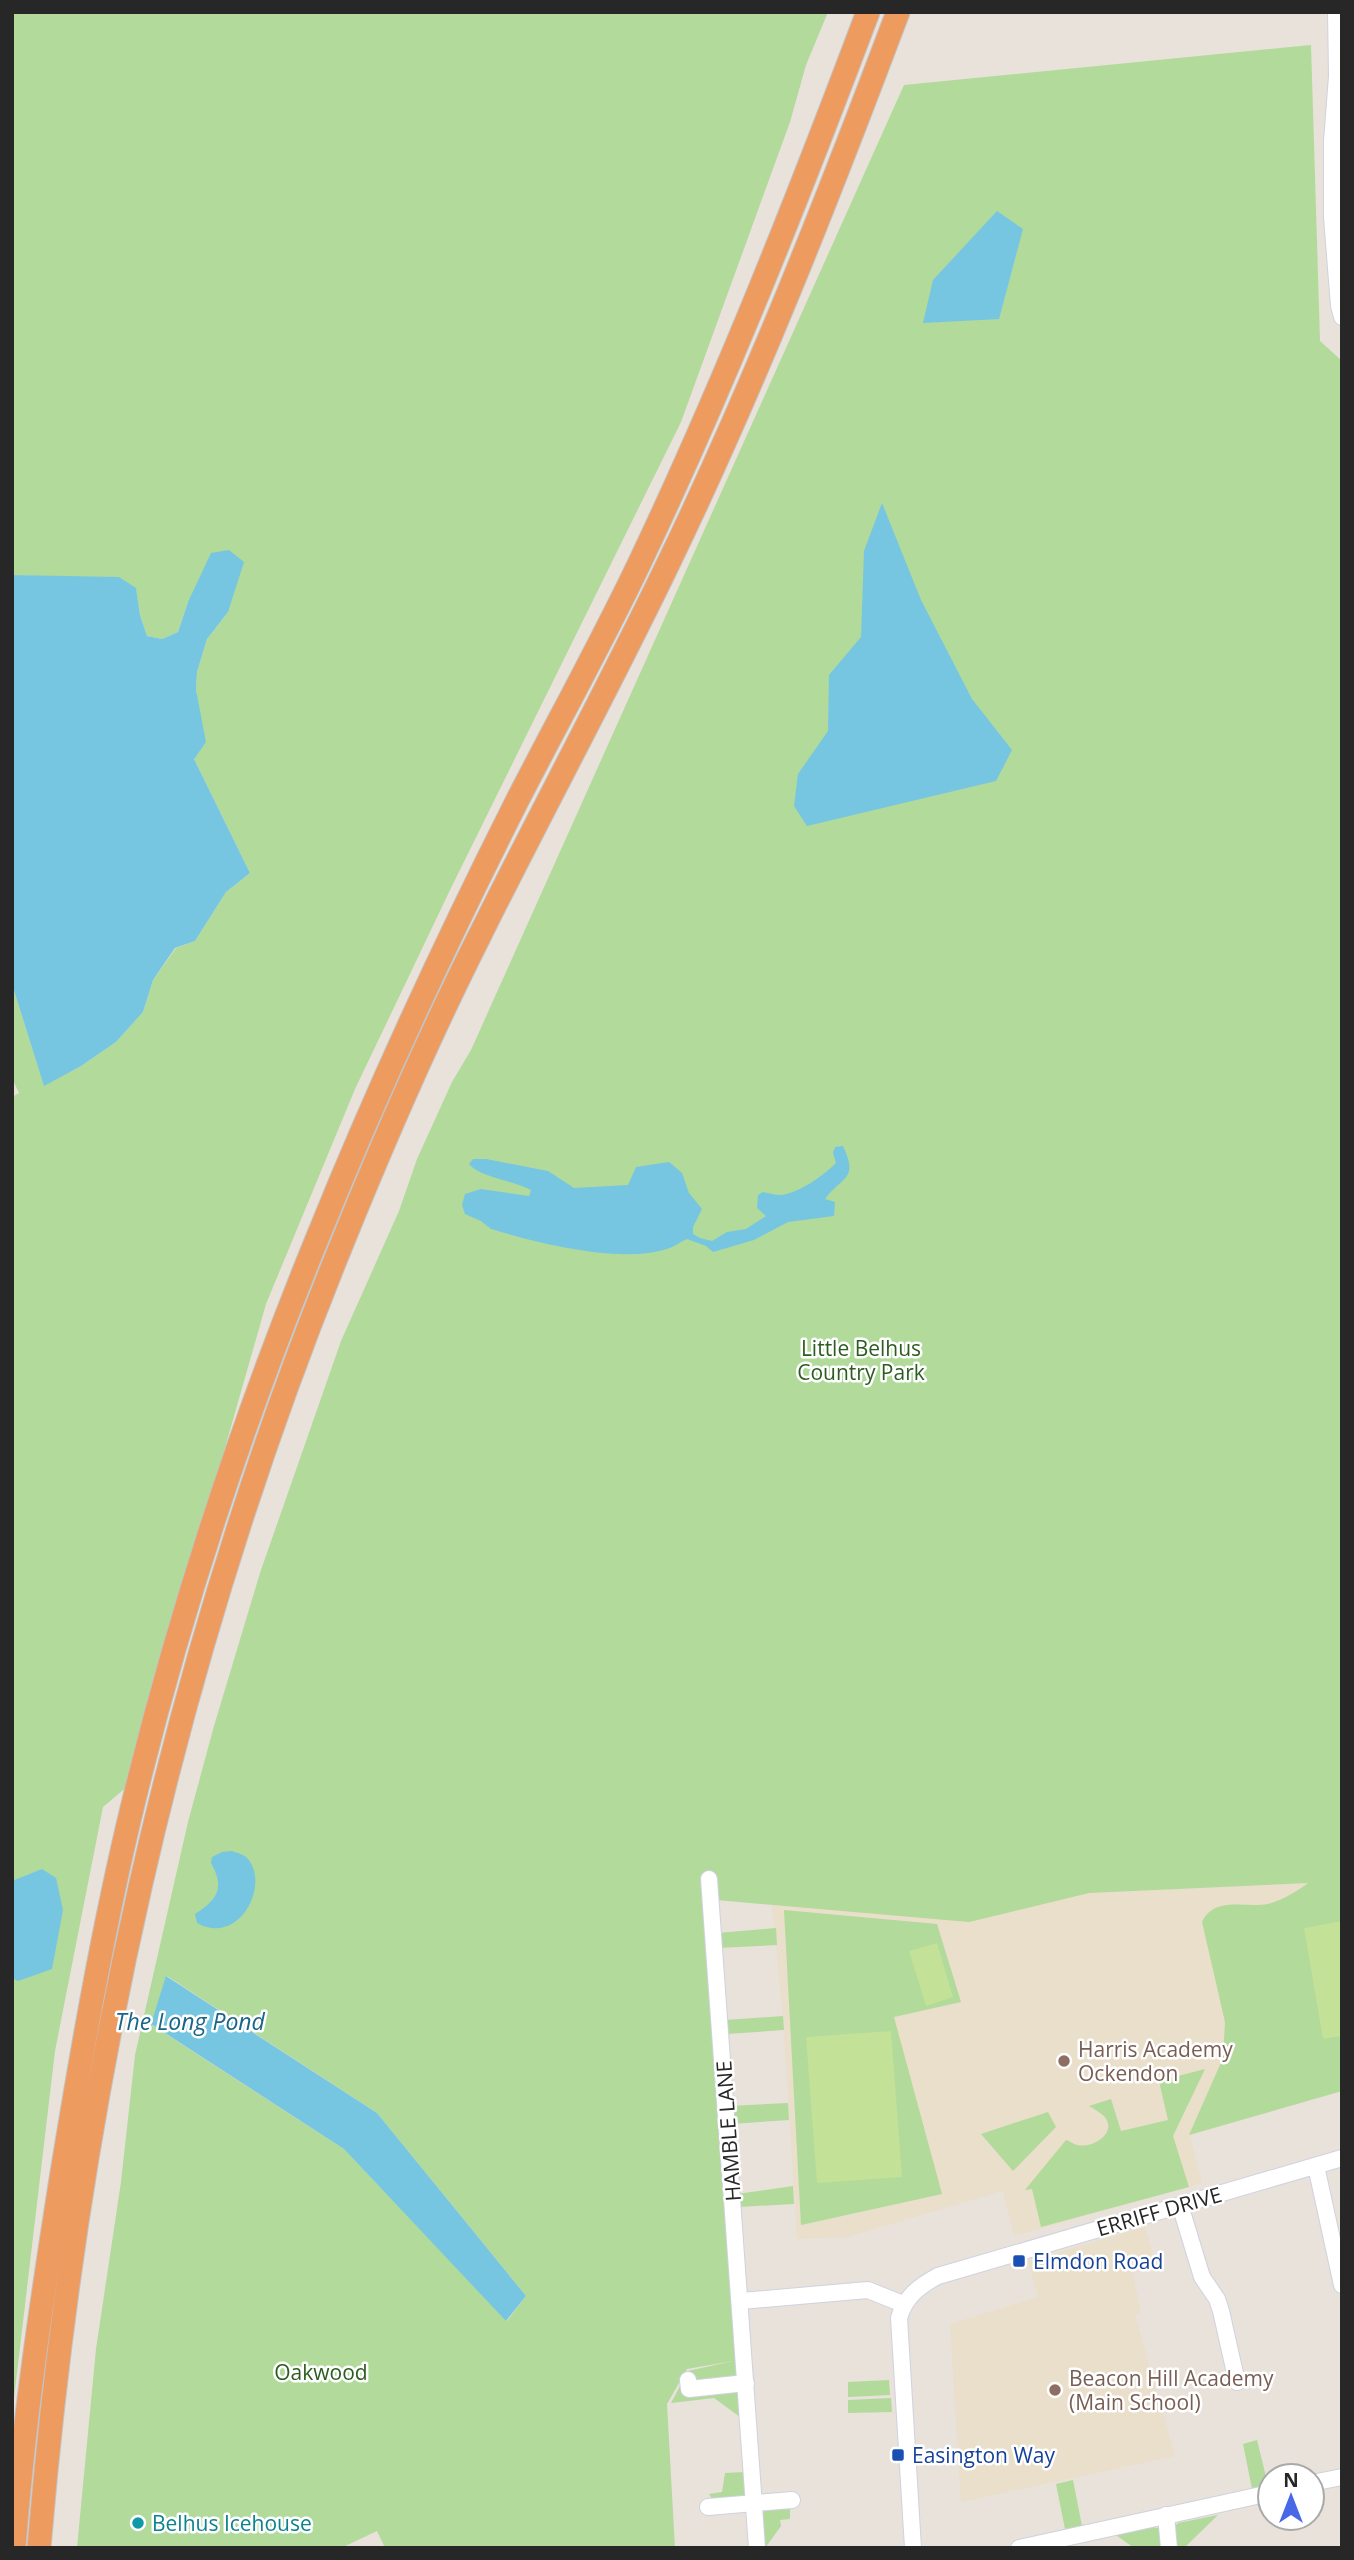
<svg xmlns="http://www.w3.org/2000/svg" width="1354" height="2560" viewBox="0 0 1354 2560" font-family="'Open Sans',sans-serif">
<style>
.education{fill:#e9dfca}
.green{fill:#b1da9b;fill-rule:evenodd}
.pitch{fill:#c3e197}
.water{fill:#76c6e2}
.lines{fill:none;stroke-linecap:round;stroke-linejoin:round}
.minor-casing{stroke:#cfd2df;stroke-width:18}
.highway-casing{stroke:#c3c3c3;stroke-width:25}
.minor{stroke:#fff;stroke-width:16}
.highway{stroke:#ee9b5f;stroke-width:23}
.education-dot{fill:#8d6e63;stroke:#fff;stroke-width:2.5}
.transit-dot{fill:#1a4fb4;stroke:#fff;stroke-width:2.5}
.culture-dot{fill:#0f9aa8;stroke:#fff;stroke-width:2.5}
.labels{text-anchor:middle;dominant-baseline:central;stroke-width:5;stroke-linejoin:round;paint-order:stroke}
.park-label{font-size:21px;fill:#2d5c20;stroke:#fff}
.education-label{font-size:21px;fill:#785e54;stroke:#fff;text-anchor:start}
.street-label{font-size:21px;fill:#272727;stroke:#fff}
.transit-label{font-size:21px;fill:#164399;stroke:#fff;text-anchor:start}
.culture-label{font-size:21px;fill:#0d838f;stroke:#fff;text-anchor:start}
.water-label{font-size:23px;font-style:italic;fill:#196489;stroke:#fff}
</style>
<rect width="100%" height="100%" fill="#e8e2da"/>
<g class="education">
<polygon points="1311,1883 1342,2091 1190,2135 1202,2183 1014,2236 1003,2191 847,2237 797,2239 783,2016 771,1896 909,1901"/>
<polygon points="1145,2227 1153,2255 1130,2262 1141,2313 1135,2315 1175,2456 961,2502 950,2324 1038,2297 1028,2261"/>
</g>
<g class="green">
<polygon points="12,12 828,12 806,65 790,122 681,422 451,888 355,1089 266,1304 129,1785 103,1807 55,2051 12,2415 12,1097 19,1093 12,1078 12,984 44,1085 81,1066 116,1042 143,1012 153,980 176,948 195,941 226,892 250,873 194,759 199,713 196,690 197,672 207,639 228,612 188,602 178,632 162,639 147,636 140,615 136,589 70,577 12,575"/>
<path d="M1311 45 1320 341 1342 361V2091L1189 2135 1223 2058 1225 2022 1202 1922C1214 1896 1245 1908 1268 1904 1281 1901 1299 1890 1308 1883L1089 1893 969 1922 705 1899 740 2417 714 2398 671 2403 688 2371 733 2361 687 2369 667 2404 675 2548H385L377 2531 341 2548H77L96 2349 121 2182 135 2055 188 1822 214 1726 260 1573 341 1341 399 1211 417 1159 452 1082 471 1050 904 85ZM167 1976 377 2113 526 2296 507 2321 344 2149 152 2025Z"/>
<polygon points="784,1910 937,1924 961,2002 894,2017 942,2194 801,2225"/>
<polygon points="776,1928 777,1945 719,1948 718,1933"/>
<polygon points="783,2016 784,2030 727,2034 725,2020"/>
<path d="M1205 2069 1173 2136 1189 2187 1041 2227 1032 2189 1025 2190 1066 2140C1070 2141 1073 2144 1077 2145 1092 2149 1119 2133 1104 2116 1100 2112 1094 2109 1089 2106L1111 2099 1121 2131 1168 2120 1159 2081Z"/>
<polygon points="788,2103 789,2120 731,2124 729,2106"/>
<polygon points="1048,2112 1056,2127 1013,2171 981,2134"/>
<polygon points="793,2186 794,2204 738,2207 737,2194"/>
<polygon points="889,2380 890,2395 848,2397 848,2382"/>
<polygon points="891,2398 892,2412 848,2413 848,2400"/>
<polygon points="1257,2440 1268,2485 1252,2489 1243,2444"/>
<polygon points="745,2472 748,2495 743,2501 715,2503 709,2494 722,2492 725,2473"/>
<polygon points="1073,2480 1082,2526 1065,2529 1056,2484"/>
<polygon points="787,2505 790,2509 790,2519 780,2520 781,2526 765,2548 760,2510"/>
<polygon points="1218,2515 1184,2548 1176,2547 1175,2526 1178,2523"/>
<polygon points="1152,2527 1159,2528 1161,2548 1134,2548 1116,2535"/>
</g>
<g class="pitch">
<polygon points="1342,1921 1342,2036 1323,2039 1304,1928"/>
<polygon points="937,1943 953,1997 926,2006 909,1951"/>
<polygon points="891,2031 902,2177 817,2183 806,2037"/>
</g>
<g class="water">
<polygon points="997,211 1023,229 999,319 923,323 933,280"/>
<polygon points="882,503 921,600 972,699 1012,750 996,781 807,826 794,806 798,774 828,731 829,675 861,637 864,551"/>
<polygon points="229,550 244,562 228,612 207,639 197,672 196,690 206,742 194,759 250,873 226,892 195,941 175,948 153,980 143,1012 116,1042 81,1066 44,1086 12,984 12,575 119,577 136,588 140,615 147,636 162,639 178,632 188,602 211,553"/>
<path d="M843 1146C859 1180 842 1176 825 1199L835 1202 834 1216 788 1222 754 1240 713 1252 706 1246 687 1239C680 1242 674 1247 667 1249 620 1264 537 1243 491 1229L481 1221 465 1214 462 1205 465 1194 481 1189 529 1196 531 1190C515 1181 479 1177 469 1164L473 1159H486L548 1171 574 1188 628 1185 636 1167 669 1162 682 1173 689 1193 702 1209 693 1227V1234L700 1238 712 1241 727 1232 746 1229 766 1216 757 1208 758 1195 763 1192C769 1193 775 1195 781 1195 799 1193 823 1176 836 1163L833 1153 835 1147Z"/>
<path d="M232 1851C237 1853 243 1854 247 1858 271 1883 240 1947 197 1923L195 1914C218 1899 225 1888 211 1863L212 1857 222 1852Z"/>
<polygon points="42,1869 56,1878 63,1910 52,1969 18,1981 12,1978 12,1881"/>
<polygon points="166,1976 377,2113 526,2296 506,2321 344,2149 151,2024"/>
</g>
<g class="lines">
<g class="minor-casing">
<g id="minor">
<polyline points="1336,12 1337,76 1332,141 1332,217 1339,306 1342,317"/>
<polyline points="709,1879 757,2548"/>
<polyline points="1316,2166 1342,2285"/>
<polyline points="1180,2205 1202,2277 1217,2299 1221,2311 1237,2382"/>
<polyline points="741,2301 868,2290 903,2304"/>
<polyline points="688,2380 689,2389 746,2383"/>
<polyline points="1312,2483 1342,2477"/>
<polyline points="708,2507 792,2500"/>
<polyline points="1166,2515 1169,2548"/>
<path d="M913 2548 899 2318C905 2297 919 2286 938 2276L1342 2158"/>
<polyline points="1019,2548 1270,2493"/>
</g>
</g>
<g class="highway-casing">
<g id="highway">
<path d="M14 2548C23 2426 41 2306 60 2185 81 2056 103 1927 134 1800 181 1607 244 1417 319 1234 378 1088 445 944 516 803 557 723 601 644 640 562 725 383 798 198 868 12"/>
<path d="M39 2548C76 2103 172 1660 341 1246 383 1142 428 1038 479 937 541 812 608 689 669 562 755 384 828 198 898 12"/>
</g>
</g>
<use href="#minor" class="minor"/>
<use href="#highway" class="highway"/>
</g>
<g class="education-dot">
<circle cx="1064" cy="2061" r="7"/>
<circle cx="1055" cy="2390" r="7"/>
</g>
<g class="transit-dot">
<rect x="1012" y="2254" width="14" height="14" rx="3.5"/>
<rect x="891" y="2448" width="14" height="14" rx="3.5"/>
</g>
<circle class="culture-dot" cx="138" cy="2523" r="7"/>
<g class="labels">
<g class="park-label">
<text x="861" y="1348">Little Belhus<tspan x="861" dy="24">Country Park</tspan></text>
<text x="321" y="2372">Oakwood</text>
</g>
<g class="education-label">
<text x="1078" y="2049">Harris Academy<tspan x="1078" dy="24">Ockendon</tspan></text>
<text x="1069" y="2378">Beacon Hill Academy<tspan x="1069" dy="24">(Main School)</tspan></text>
</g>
<g class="street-label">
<text transform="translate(728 2131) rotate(-94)">HAMBLE LANE</text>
<text transform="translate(1159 2211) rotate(-16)">ERRIFF DRIVE</text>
</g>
<g class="transit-label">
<text x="1033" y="2261">Elmdon Road</text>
<text x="912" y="2455">Easington Way</text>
</g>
<g class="culture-label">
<text x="152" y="2523">Belhus Icehouse</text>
</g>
<g class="water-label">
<text x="190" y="2021">The Long Pond</text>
</g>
</g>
<rect width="1354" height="2560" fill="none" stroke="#272727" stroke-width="28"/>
<g transform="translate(1291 2497)"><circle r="33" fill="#ffffff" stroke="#a9a9a9" stroke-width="2"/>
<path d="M0-5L12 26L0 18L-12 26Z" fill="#4868e8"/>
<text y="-10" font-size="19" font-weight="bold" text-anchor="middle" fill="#272727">N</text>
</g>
</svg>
